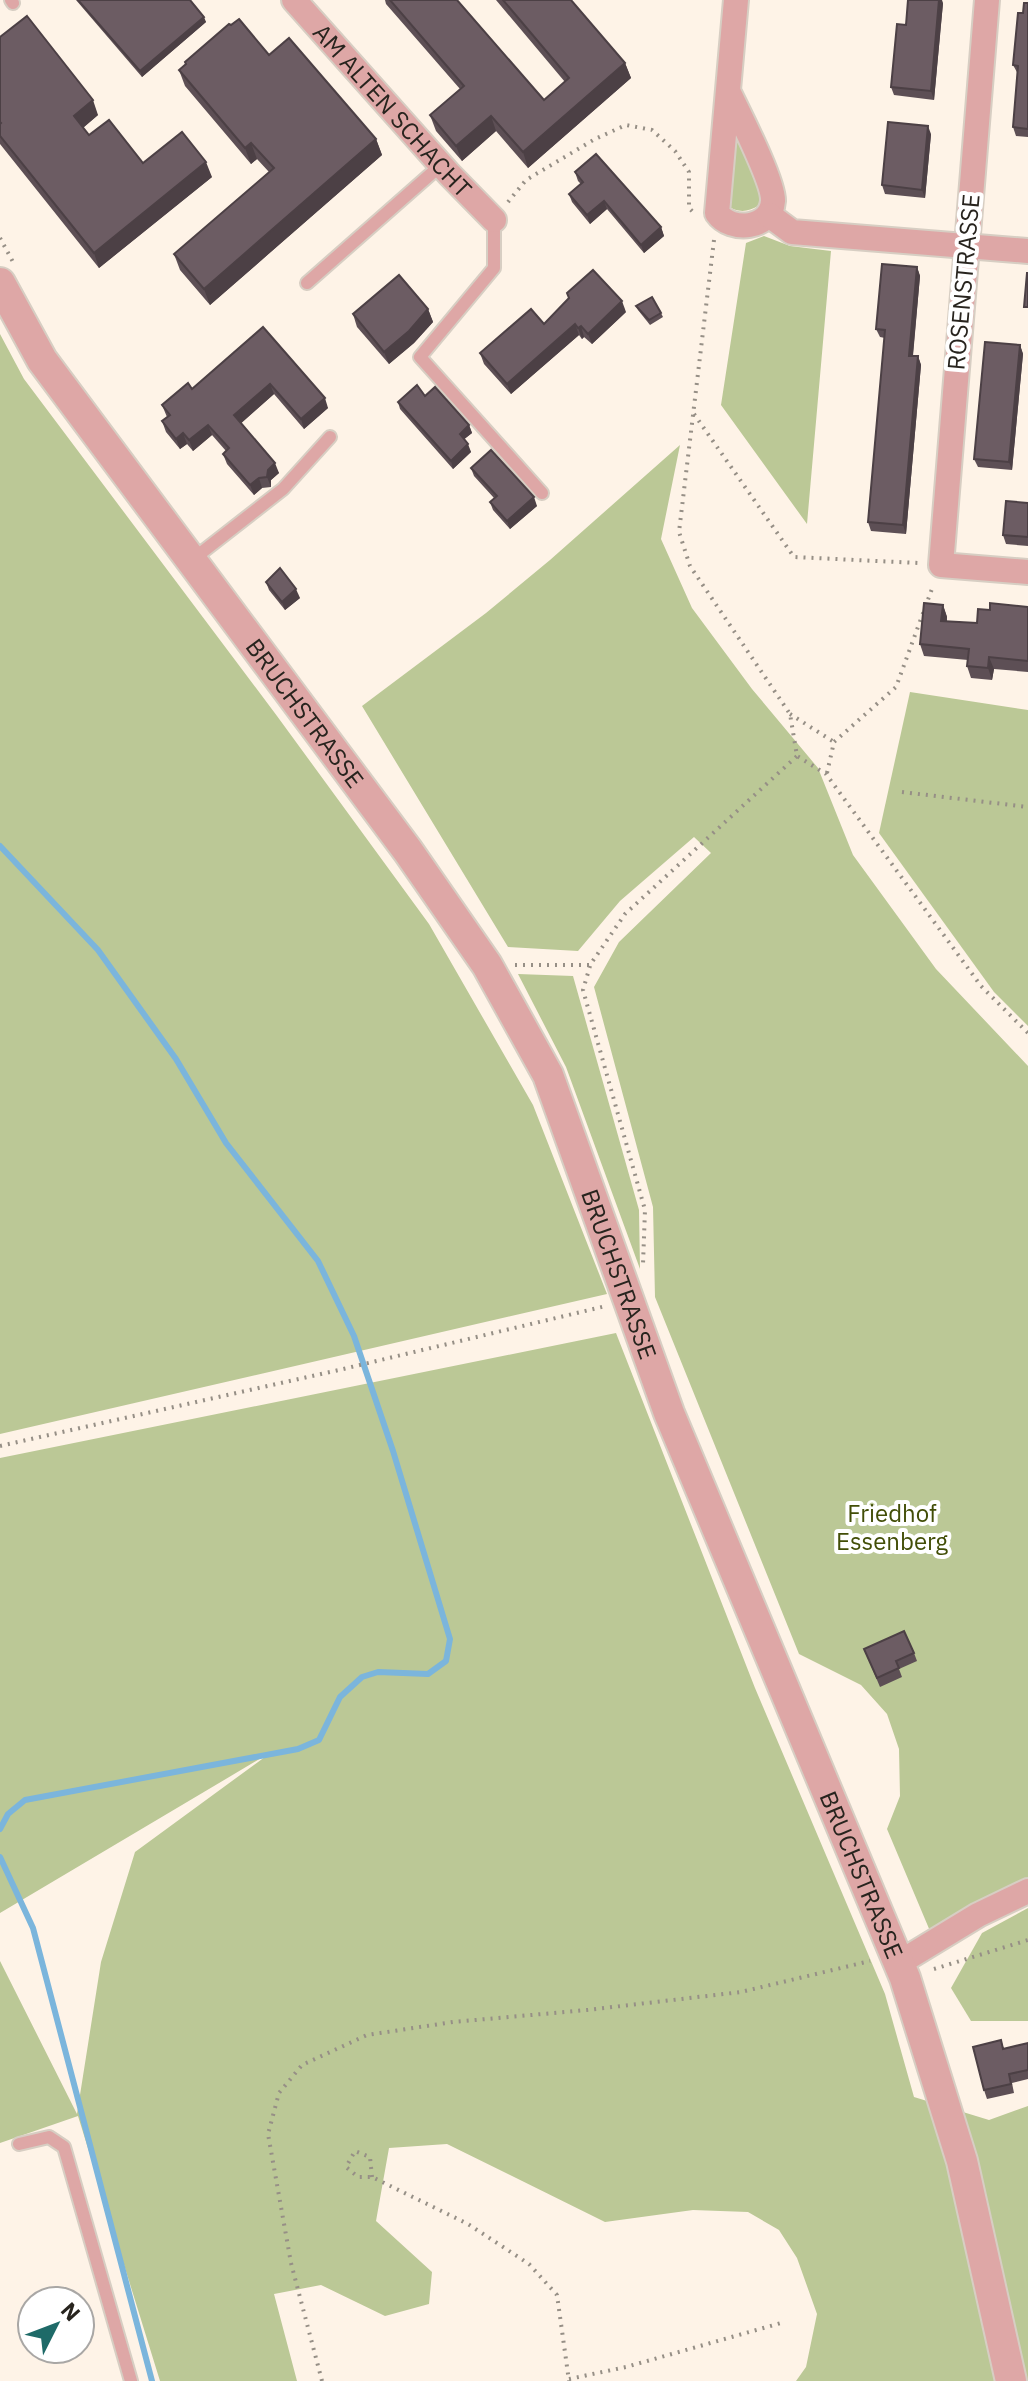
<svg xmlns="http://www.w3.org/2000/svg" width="1028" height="2381" viewBox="0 0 1028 2381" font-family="'IBM Plex Sans',sans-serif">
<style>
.green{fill:#bbc896}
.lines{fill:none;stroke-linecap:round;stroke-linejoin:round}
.stream{stroke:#7bb5dc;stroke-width:6}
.service-casing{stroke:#d7cec3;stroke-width:16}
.minor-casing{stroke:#d7cec3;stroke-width:28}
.tertiary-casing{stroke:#d7cec3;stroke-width:34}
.path{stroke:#968f86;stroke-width:4;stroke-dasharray:2 6;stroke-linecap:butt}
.service{stroke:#dea7a6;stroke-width:12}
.minor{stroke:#dea7a6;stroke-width:24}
.tertiary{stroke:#dea7a6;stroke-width:30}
.wall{fill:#5d4f55}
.shaded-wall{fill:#4c4045}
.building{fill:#6c5c63;stroke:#4c4045;stroke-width:2}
.labels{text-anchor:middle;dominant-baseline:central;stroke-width:8;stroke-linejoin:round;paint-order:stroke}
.street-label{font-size:24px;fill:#28241e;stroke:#fff}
.park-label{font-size:24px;fill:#424e07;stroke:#fff}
</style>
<rect width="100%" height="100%" fill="#fef3e7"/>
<g class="green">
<path d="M733 123 762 194 758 206C748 212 738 213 728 206Z"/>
<polygon points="764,236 790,246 831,251 807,524 721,405 746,243"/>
<polygon points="0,334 24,379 277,716 429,924 533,1105 607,1294 0,1434"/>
<polygon points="680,445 661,539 692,608 752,689 818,768 853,855 936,969 1028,1066 1028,1878 930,1931 887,1829 900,1796 899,1749 887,1714 861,1685 799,1654 655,1297 653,1207 594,987 619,942 711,853 694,837 620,901 578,951 508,947 362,706 486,613 550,560"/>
<polygon points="910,692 1028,710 1028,1026 994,992 879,833"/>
<polygon points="518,974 573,976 639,1210 640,1269 566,1067"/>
<polygon points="616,1333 755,1688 885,1994 914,2097 989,2120 1028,2106 1028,2381 796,2381 806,2367 817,2314 797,2258 779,2230 748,2212 693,2210 605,2222 447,2144 389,2148 376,2221 432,2272 429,2304 385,2316 321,2285 274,2294 297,2381 160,2381 78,2116 0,2143 0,1961 77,2114 101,1962 135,1852 273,1751 0,1913 0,1458"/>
<polygon points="1028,1908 1028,2021 971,2021 951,1988 982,1933"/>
</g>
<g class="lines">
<g class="stream">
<polyline points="0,846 98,950 176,1059 226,1143 318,1261 354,1336 393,1451 450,1639 446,1661 428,1674 378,1672 362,1677 340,1697 319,1740 298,1749 25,1800 8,1814 0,1829"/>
<polyline points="0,1857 33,1928 152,2381"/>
</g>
<g class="service-casing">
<g id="service">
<polyline points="11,0 13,3"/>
<polyline points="494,220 494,268 420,357 542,493"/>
<polyline points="307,283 441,165"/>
<polyline points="192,560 283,489 330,437"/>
<polyline points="19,2144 49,2137 64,2147 131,2381"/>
</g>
</g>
<g class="minor-casing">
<g id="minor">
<path id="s1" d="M294 0 449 174 494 220"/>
<polyline points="987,0 941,565 1028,572"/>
<path d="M728 91C738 112 774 182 773 201 771 229 731 233 717 213L736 0"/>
<polyline points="769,215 792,232 1028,251"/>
<polyline points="899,1963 978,1915 1028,1891"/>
</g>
</g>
<g class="tertiary-casing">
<g id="tertiary">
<path id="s2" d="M0 283 42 360 408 851 487 965 548 1075 669 1413 905 1978 962 2161 1011 2381"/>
</g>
</g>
<g class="path">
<polyline points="508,202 526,180 595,139 626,125 652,130 675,151 689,172 689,208 696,215"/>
<polyline points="0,238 13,262"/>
<polyline points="714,240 679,532 690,566 790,714 797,756 826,774 981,986 1028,1033"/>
<polyline points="694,414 794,557 918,563"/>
<polyline points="790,714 834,742"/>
<polyline points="827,773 834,742 896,687 933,586"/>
<polyline points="902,792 1028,807"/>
<polyline points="515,965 590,965 625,914 797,756"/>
<polyline points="590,966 583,990 645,1210 643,1264"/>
<polyline points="0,1446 339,1370 606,1306"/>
<polyline points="934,1969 1028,1940"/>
<polyline points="372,2177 370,2157 355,2151 346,2167 358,2177 372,2177 468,2224 529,2264 557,2295 569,2381"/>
<polyline points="569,2379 626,2367 781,2323"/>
<polyline points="322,2381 291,2263 268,2134 279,2093 302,2065 367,2035 453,2022 587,2010 741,1992 870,1961"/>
</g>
<use href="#service" class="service"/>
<use href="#minor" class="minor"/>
<use href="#tertiary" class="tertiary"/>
</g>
<g class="wall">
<polygon points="76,0 191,0 190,1 206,22 142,77"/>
<polygon points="385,0 457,0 544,100 565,82 496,0 571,0 625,63 631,78 528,168 496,131 462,161 436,131 430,115 460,89 386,4"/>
<polygon points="943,3 934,100 894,95 891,87 906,25"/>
<polygon points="1028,3 1028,137 1016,136 1013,127 1018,74 1013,65 1023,13"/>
<polygon points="0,37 98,115 83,128 89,135 143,163 212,177 99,268 0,144"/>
<polygon points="269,55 376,139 382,155 210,305 180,270 174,254 269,172 257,159 251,164 185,86 179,70 186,64 185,62"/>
<polygon points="931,134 925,198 885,194 882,185"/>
<polygon points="575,172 661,227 664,236 644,253 607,209 590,224 572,202 569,194 581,184 578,181"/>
<polygon points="917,267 920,276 913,356 918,356 921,365 906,534 871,531 868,522 885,338 880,337 876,329"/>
<polygon points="636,306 661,313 663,317 650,325 638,310"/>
<polygon points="428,309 433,322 414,343 389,364 357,327 353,314"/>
<polygon points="626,312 592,344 584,337 582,339 579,335 511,394 484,364 480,353 544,324"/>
<polygon points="263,327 328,408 304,429 274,394 241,423 279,473 271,480 271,487 262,488 254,495 227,464 223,454 226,451 212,435 193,451 187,444 180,449 166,432 162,421 167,417 162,405 192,389"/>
<polygon points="1020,345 1023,354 1012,470 978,467 974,459"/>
<polygon points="425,396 469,425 472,433 464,439 471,452 453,469 400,409 398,402"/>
<polygon points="471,468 537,506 510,529 493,510 490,502 494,498 474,476"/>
<polygon points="1028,503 1028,546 1006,544 1003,535"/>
<polygon points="266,582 300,598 285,610 269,590"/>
<polygon points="943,605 947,617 947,621 977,623 1028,607 1028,672 994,669 992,680 971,678 967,666 968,660 924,656 920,644"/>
<polygon points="864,1649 914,1653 917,1661 899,1669 902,1677 880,1687"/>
<polygon points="1001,2040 1004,2049 1028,2043 1028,2079 1012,2083 1014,2093 987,2099 984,2090"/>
</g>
<g class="shaded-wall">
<polygon points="939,0 942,0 943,3 934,100 931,91"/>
<polygon points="204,17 206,22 142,77 140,71"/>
<polygon points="625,63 631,78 528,168 523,152"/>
<polygon points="93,100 98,115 79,131 74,116"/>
<polygon points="491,116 496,131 462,161 456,146"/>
<polygon points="928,126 931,134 925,198 922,190"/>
<polygon points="376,139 382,155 210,305 204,289"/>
<polygon points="251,143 257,159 251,164 245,148"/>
<polygon points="206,162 212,177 99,268 94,253"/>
<polygon points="604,201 607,209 590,224 587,215"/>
<polygon points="661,227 664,236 644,253 641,245"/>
<polygon points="917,267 920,276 912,364 909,356"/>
<polygon points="622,301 626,312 592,344 588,334"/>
<polygon points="428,309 433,322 414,343 389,364 384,352"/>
<polygon points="575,324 579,335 511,394 507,384"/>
<polygon points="581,326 584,337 582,339 578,328"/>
<polygon points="1020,345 1023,354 1012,470 1009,462"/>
<polygon points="918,356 921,365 906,534 903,525"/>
<polygon points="270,384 274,394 238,426 234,415"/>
<polygon points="325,398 328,408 304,429 301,419"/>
<polygon points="208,425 212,435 193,451 189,440"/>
<polygon points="469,425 472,433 462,441 460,434"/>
<polygon points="183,433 187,444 180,449 176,439"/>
<polygon points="468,444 471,452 453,469 451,461"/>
<polygon points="275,463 279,473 271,480 271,487 267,477 268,470"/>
<polygon points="259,478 262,488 254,495 250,485"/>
<polygon points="534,497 537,506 510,529 507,521"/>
<polygon points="296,589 300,598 285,610 282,602"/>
<polygon points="943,605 947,617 945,632 941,621"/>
<polygon points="989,657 994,669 992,680 988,668"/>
</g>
<g class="building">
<polygon points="78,0 190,0 204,17 140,71"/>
<polygon points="390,0 457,0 544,100 569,78 503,0 571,0 625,63 523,152 491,116 456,146 430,115 464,86"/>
<polygon points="908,0 939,0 931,91 891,87 897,24 906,25"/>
<polygon points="1024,3 1028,3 1028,129 1013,127 1018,66 1013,65 1018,13 1023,13"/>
<polygon points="27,16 93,100 74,116 89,135 109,120 143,163 182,132 206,162 94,253 0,136 0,124 1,123 0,122 0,37"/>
<polygon points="239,19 269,55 289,38 376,139 204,289 174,254 274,168 251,143 245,148 179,70 186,64 185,62 229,24 231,25"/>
<polygon points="888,122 928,126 922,190 882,185"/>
<polygon points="596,154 661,227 641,245 604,201 587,215 569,194 583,182 575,172"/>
<polygon points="882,264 917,267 909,356 918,356 903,525 868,522 885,330 876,329"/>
<polygon points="593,270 622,301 588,334 581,326 578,328 575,324 507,384 480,353 531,309 544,324 569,298 567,293"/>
<polygon points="1027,273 1028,273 1028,307 1024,307"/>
<polygon points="399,275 428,309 409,331 384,352 353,314"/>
<polygon points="652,297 661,313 649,320 636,306"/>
<polygon points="263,327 325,398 301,419 270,384 234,415 275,463 268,470 267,477 259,478 250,485 223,454 229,448 208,425 189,440 183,433 176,439 162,421 170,415 162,405 188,383 192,389"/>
<polygon points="985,342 1020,345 1009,462 974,459"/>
<polygon points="417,385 425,396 435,387 469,425 460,434 468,444 451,461 398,402"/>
<polygon points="491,450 534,497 507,521 490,502 497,496 471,468"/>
<polygon points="1006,501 1028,503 1028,537 1003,535"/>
<polygon points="280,568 296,589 282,602 266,582"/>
<polygon points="924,603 943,605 941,621 977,623 978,609 990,610 990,603 1028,607 1028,661 989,657 988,668 967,666 969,649 920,644"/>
<polygon points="904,1631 914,1653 896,1661 899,1668 877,1678 864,1649"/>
<polygon points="1001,2040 1003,2049 1028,2043 1028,2070 1009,2074 1011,2084 984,2090 973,2047"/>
</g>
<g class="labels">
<g class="street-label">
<text stroke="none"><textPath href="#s1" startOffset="148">AM ALTEN SCHACHT</textPath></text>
<text transform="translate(963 282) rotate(-85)">ROSENSTRASSE</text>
<text stroke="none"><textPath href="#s2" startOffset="528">BRUCHSTRASSE</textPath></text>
<text stroke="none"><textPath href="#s2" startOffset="1176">BRUCHSTRASSE</textPath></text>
<text stroke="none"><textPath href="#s2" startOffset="1824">BRUCHSTRASSE</textPath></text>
</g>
<g class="park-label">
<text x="892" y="1513">Friedhof<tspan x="892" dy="28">Essenberg</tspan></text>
</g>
</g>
<g transform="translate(56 2325) rotate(48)"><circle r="38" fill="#ffffff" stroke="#a9a7a5" stroke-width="2"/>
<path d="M0-6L14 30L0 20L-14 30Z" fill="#1e6a68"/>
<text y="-12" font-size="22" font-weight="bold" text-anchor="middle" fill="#28241e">N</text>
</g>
</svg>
